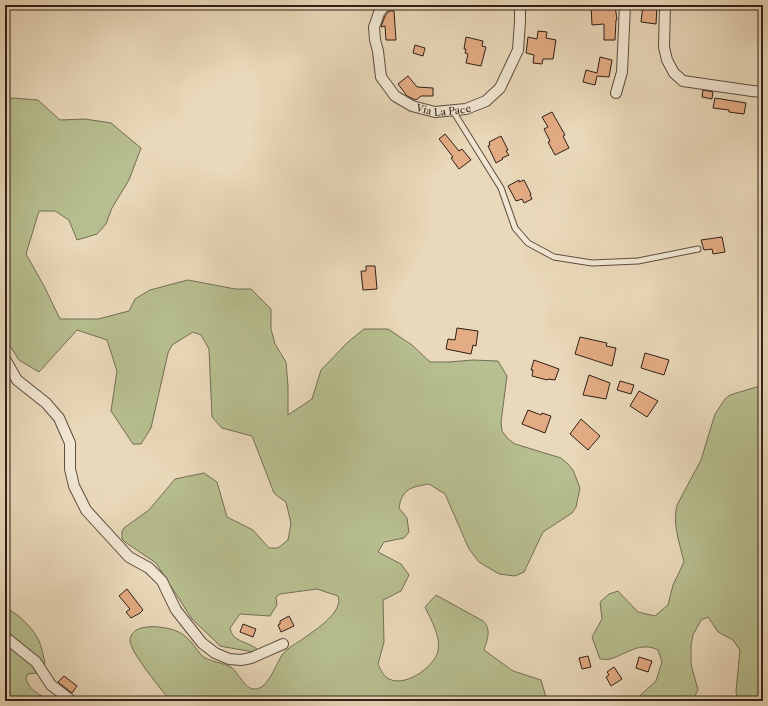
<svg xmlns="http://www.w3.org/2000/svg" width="768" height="706" viewBox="0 0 768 706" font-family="'Libre Caslon Text',serif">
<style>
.green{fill:#b7be8f;stroke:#746e54}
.building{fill:#e4ac84;stroke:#301f18}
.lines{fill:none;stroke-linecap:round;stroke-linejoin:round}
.lane-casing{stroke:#5e4d40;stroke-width:7}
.street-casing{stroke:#5e4d40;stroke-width:12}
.lane{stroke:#f1e6d2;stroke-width:5}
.street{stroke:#f1e6d2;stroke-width:10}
.labels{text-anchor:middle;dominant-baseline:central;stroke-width:3.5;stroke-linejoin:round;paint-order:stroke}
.street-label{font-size:10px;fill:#301f18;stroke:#f1e6d2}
</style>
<rect width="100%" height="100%" fill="#e9d8b9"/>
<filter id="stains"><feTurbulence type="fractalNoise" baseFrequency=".005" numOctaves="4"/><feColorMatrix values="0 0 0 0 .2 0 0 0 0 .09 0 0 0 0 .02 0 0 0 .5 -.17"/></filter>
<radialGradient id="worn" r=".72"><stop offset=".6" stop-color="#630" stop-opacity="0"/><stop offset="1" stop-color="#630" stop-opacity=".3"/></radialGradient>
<g class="green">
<path d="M12 98 38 100 60 120 85 119 111 123 141 148 129 180 112 208 106 224 97 234 77 240 69 220 55 211H39L26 254 44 286 60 319H98L129 311 135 299 150 290 188 280 235 289H251L271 309V329L275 344 286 362 288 386V415L312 399 321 370 348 342 364 329H388L412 345 430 362H449L473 360 498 361 507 376 501 422 502 431 508 439 515 444 561 458 567 463 573 470 580 488 576 507 572 513 543 532 524 572 515 576 499 574 479 562 469 549 445 494 429 484C412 487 402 488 399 508L407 518 409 532 404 538 384 542 378 552 401 564 409 575 401 591 383 600 384 642 378 664C380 668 383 675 386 677 402 690 434 668 438 651 441 636 431 620 425 607L436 595 483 621C492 629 487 640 484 650L513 671 541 680 547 701H504L501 698H488L482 701H171L169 699C160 688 131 653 130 641 130 634 135 630 141 628 147 627 153 626 159 627 176 629 185 633 195 647 198 650 201 656 205 658 213 662 223 663 231 667 238 672 245 690 255 689 268 689 276 664 282 655 287 648 297 643 304 638 314 631 335 617 338 605 339 602 339 599 338 596L317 589 280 594 276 597 277 605 270 616 240 614 230 628C232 642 247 641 257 649L254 652 225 647 220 646 214 640 192 619 156 563 125 542 122 539V531L124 528 149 510 175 479 204 473 217 482 227 517 253 530 269 548H278L288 540 291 523 286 502 280 498 274 493 252 436 222 428 212 417 209 349 201 335 193 332 172 345 168 353 151 428 141 444H133L111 411 117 371 107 340 77 330 39 372 19 360 5 338V103Z"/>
<path d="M763 385V701H740L737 697 736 691 740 650 733 640 718 632 708 617 701 620 693 635 691 645V664L698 690 692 701H634L656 681 662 662 658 650C640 641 627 654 610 659 607 660 603 659 600 659L592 637 602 619 600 602 609 594 618 591 638 612 655 616 668 605 673 585 684 562C680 544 672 524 677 505L701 460 715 414 725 399 730 395Z"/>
<path d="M5 608C18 613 33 628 39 641 42 648 43 655 45 663L37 673 28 674 26 679C30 691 40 695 51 701H5Z"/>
</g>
<g class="building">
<polygon points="591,5 615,5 617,20 616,20 615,40 604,40 604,24 592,25"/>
<polygon points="643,5 657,5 656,24 641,22"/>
<polygon points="389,11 394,11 396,40 386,40 385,26 381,27 385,16"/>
<polygon points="538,31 547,32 546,38 556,40 553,59 543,59 542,64 533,63 534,55 526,53 528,37 537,39"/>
<polygon points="466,37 483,41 482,46 486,47 481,66 466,63 468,54 465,53 466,49 464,49"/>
<polygon points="415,45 425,48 423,56 413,53"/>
<polygon points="600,57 612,60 609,77 597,76 595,85 583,82 586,70 597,73"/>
<polygon points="408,76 417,87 433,88 433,96 421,96 416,100 407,96 398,84"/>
<polygon points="703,90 713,92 712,99 702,97"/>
<polygon points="715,98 746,103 744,114 729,112 729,110 713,108"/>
<polygon points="552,112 565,135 563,136 569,148 555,155 548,142 550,141 544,129 548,127 542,117"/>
<polygon points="445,134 459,151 462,149 471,160 459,169 451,158 453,157 439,139"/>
<polygon points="501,136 508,150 506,151 509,155 502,158 503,159 496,163 488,146 490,145 489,142"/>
<polygon points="519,180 519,182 524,180 531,194 530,195 532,199 524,203 522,199 516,201 508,186"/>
<polygon points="722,237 725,252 713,254 712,249 704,250 701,240"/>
<polygon points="366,266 375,266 377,289 363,290 361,271 366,271"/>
<polygon points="457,328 478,331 476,346 473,345 471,354 446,349 448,339 455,340"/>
<polygon points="580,337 607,343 606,346 616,348 612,366 575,354"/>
<polygon points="645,353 669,360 664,375 641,368"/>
<polygon points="534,360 559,369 555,380 548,379 547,380 532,376 533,370 531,370"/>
<polygon points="589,375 610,383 606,399 583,395"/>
<polygon points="620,381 634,385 631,394 617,390"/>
<polygon points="639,391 658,401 647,417 630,406"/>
<polygon points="528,410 541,415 542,413 551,416 545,433 522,424"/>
<polygon points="581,419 600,436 588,450 570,434"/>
<polygon points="127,589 143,610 140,613 131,618 126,612 130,609 119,596"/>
<polygon points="289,616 294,626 281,632 278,625 280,624 280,621"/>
<polygon points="243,624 256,629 253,637 240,632"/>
<polygon points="588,656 591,667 582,669 579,658"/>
<polygon points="639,657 652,661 648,672 636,668"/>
<polygon points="614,667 622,679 611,686 606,677 609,675 607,672"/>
<polygon points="64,676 77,686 72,693 58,682"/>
</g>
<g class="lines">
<g class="lane-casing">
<polyline id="lane" points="453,111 501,188 515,228 528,243 554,257 592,263 638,261 698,249"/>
</g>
<g class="street-casing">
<g id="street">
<path id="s1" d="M385 5 379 13 374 27 375 40 378 51 381 77 395 96 412 106 435 112 466 109 486 101 500 88 518 50 520 22V5"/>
<polyline points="665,5 664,47 667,60 674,73 683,81 752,91 763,92"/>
<polyline points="616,93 622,72 625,5"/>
<polyline points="5,359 17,380 46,403 59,418 70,443 70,469 74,486 86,510 129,557 149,568 162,581 176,610 202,643 215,653 229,659 241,660 251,658 283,644"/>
<polyline points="5,637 36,662 51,685 72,701"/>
</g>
</g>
<use href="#lane" class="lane"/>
<use href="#street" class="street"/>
</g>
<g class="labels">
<g class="street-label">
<text stroke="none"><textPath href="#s1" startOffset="151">Via La Pace</textPath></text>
</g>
</g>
<rect width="768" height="706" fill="none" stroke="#e9d8b9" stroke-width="20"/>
<rect x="6" y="6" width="756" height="694" fill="none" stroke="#301f18" stroke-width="2"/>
<rect x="10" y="10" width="748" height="686" fill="none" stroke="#301f18"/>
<rect width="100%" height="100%" filter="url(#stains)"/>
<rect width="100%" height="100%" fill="url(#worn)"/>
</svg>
